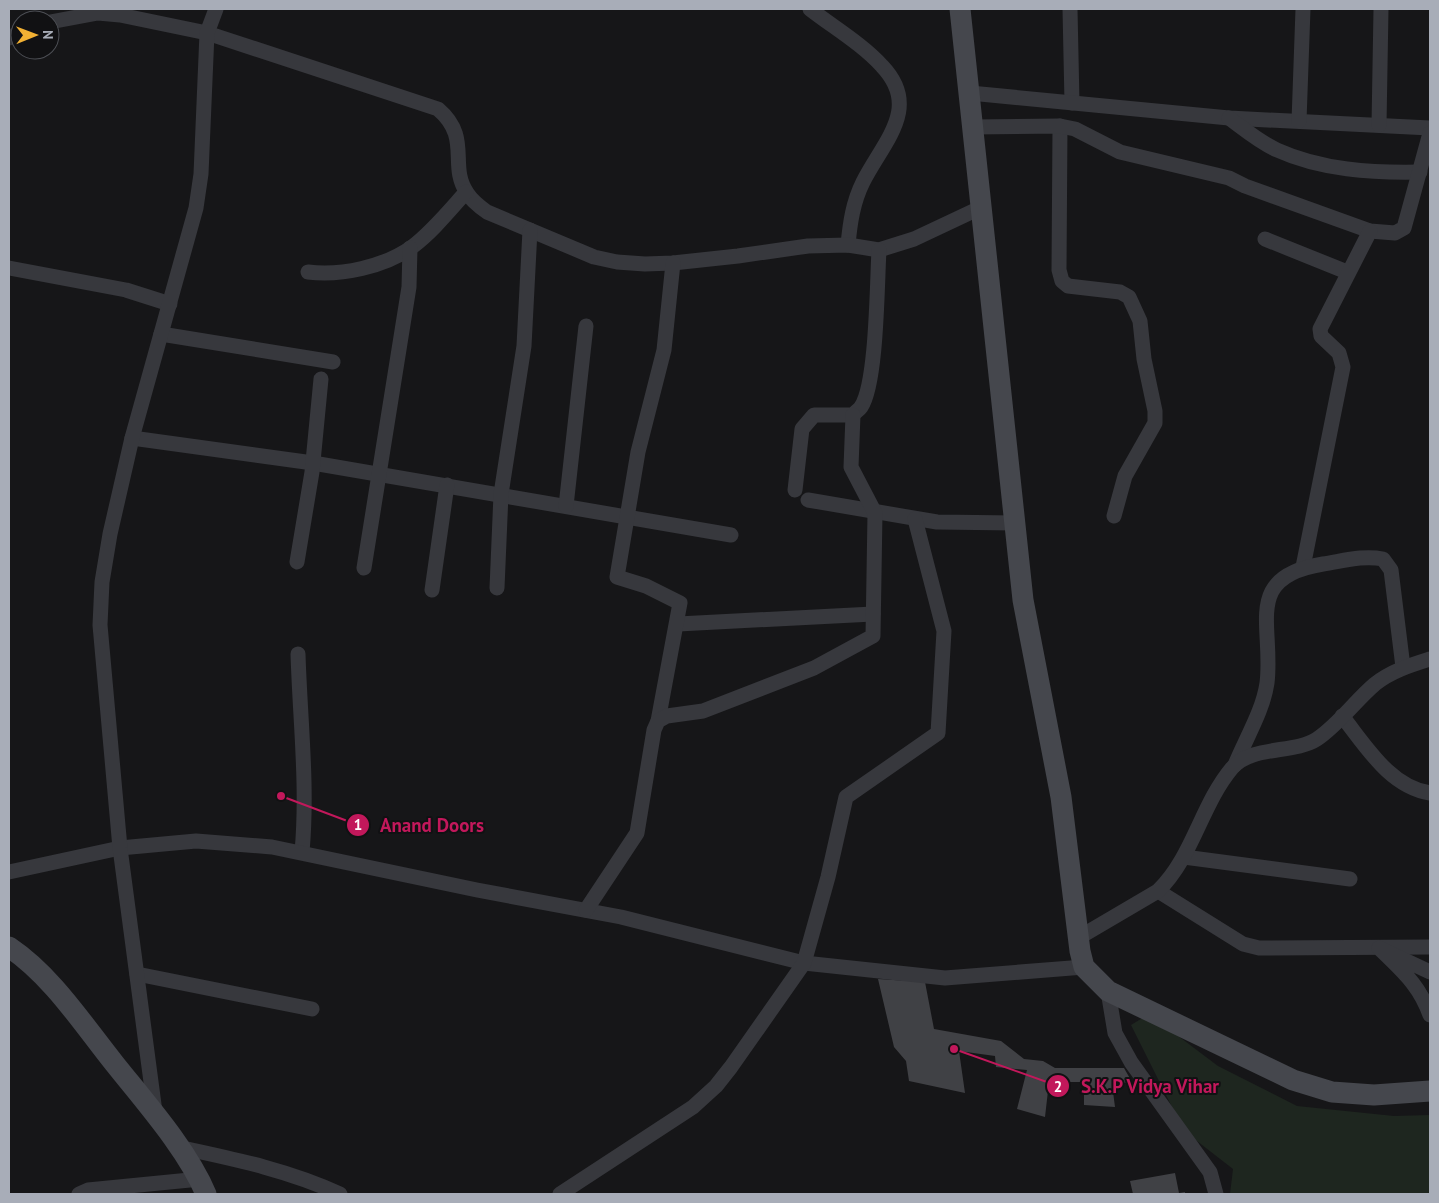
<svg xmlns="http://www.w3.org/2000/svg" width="1439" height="1203" viewBox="0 0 1439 1203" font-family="'PT Sans',sans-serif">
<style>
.green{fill:#1e261f}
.building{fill:#404145}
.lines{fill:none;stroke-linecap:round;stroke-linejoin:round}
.minor{stroke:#37383d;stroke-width:15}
.secondary{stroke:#45474d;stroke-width:21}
.leader{fill:none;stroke:#c2185b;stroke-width:2}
.callout-dot{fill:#c2185b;stroke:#111113;stroke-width:2}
.mark-label{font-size:15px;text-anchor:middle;font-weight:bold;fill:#fff}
.callout-label{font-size:19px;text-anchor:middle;font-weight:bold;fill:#c2185b;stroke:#111113;stroke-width:4;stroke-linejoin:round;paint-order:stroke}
</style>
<rect width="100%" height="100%" fill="#161618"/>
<polygon class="green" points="1149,1014 1218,1066 1297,1106 1394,1116 1430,1115 1430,1194 1230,1194 1233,1169 1184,1131 1131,1025"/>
<g class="building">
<polygon points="878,979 925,982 934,1029 1001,1041 1024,1059 1043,1061 1055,1068 1124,1068 1132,1082 1112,1084 1115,1107 1084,1105 1084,1082 1049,1082 1045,1117 1017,1109 1027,1070 996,1067 995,1056 959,1051 965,1093 909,1081 906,1061 894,1047"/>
<polygon points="1175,1173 1179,1193 1185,1192 1185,1194 1133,1194 1130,1181"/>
</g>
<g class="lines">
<g class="minor">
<path d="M810 9C833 27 862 44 882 66 922 108 883 142 863 182 853 202 850 223 848 245"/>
<polyline points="1070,9 1072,103"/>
<path d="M50 22 98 13 120 15 207 33 438 109C472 138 448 165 467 193 472 201 480 207 487 212L594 257 617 262 645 264 673 263 738 256 808 246 848 245 879 250 914 239 982 207"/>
<polyline points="9,38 20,32"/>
<polyline points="970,93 1229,118 1430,128"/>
<path d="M1229 118C1244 129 1259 142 1277 150 1321 170 1372 173 1420 172"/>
<polyline points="1299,121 1303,9"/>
<polyline points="1379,125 1381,9"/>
<polyline points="1060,126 1059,270 1062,281 1068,286 1120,292 1129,297 1140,321 1144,359 1155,411 1155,423 1125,476 1114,516"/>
<polyline points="972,127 1060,126 1075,129 1120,152 1229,178 1245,186 1370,231 1395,233 1404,228 1430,133"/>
<polyline points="1265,239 1347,272"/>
<polyline points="9,268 126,290 170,304"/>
<path d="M308 272C341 276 384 267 412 247 432 232 449 211 466 192"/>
<polyline points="161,334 333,362"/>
<polyline points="132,438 313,463 731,535"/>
<path d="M795 490 802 429 814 415H853C855 412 859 410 861 407 877 384 877 282 879 250"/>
<polyline points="808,500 937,522 1015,523"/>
<polyline points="566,506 586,326"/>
<polyline points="297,562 312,472 321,379"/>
<polyline points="1303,567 1343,367 1339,353 1321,336 1320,329 1370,231"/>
<polyline points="364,568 409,287 410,248"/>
<polyline points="497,588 501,494 524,346 530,230"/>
<polyline points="432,590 447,485"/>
<polyline points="678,624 873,614"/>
<path d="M298 654C300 720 308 786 302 852"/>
<path d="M1342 716C1366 746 1390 787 1430 793"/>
<polyline points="658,721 680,603 646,586 617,577 638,452 664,350 673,263"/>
<path d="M1235 765C1245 740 1263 711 1267 683 1274 625 1242 577 1323 564 1343 561 1363 555 1383 559L1391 570 1403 667"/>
<polyline points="1184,857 1350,879"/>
<polyline points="9,872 120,848 196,841 272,847 477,890 621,917 804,963 945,978 1084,967"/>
<polyline points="1158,891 1243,944 1259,948 1430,947"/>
<polyline points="586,910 637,833 654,730 658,721 667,716 703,711 814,668 873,636 875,513 851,467 853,415"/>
<path d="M1078 938 1158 891C1193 857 1201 805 1232 768 1252 745 1294 754 1317 739 1339 724 1355 701 1375 684 1391 671 1411 665 1430 659"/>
<path d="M1430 972 1379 948C1402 971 1419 984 1430 1015"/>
<polyline points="137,974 312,1009"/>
<polyline points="1108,991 1115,1033 1131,1062 1210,1172 1216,1194"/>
<polyline points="155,1112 120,848 100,625 102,582 110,534 132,438 196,208 201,174 207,33 216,9"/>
<path d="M178 1147C234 1159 288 1170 340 1194"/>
<polyline points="79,1194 88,1190 200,1179"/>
<polyline points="560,1194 693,1107 716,1086 731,1067 804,963 828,877 846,797 938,733 944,631 915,519"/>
</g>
<g class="secondary">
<polyline points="960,9 1023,600 1061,797 1080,951 1084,967 1108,991 1293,1080 1332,1092 1374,1095 1430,1091"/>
<path d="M9 947C52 976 82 1023 114 1063 145 1102 187 1149 206 1194"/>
</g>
</g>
<path class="leader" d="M281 796L358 825M954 1049L1058 1086"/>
<g class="callout-dot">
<circle cx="281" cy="796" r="5"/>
<circle cx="954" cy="1049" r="5"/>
<circle cx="358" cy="825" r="12"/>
<circle cx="1058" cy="1086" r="12"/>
</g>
<g class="mark-label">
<text x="358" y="830">1</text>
<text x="1058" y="1092">2</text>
</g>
<g class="callout-label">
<text x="432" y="832">Anand Doors</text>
<text x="1150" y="1093">S.K.P Vidya Vihar</text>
</g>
<rect width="1439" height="1203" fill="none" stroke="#a8adb8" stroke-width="20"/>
<g transform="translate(35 35) rotate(89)"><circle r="24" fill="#111113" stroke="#4d4f55"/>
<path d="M0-4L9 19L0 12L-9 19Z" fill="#f2b134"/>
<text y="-8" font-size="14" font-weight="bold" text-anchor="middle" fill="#a8adb8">N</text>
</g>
</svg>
